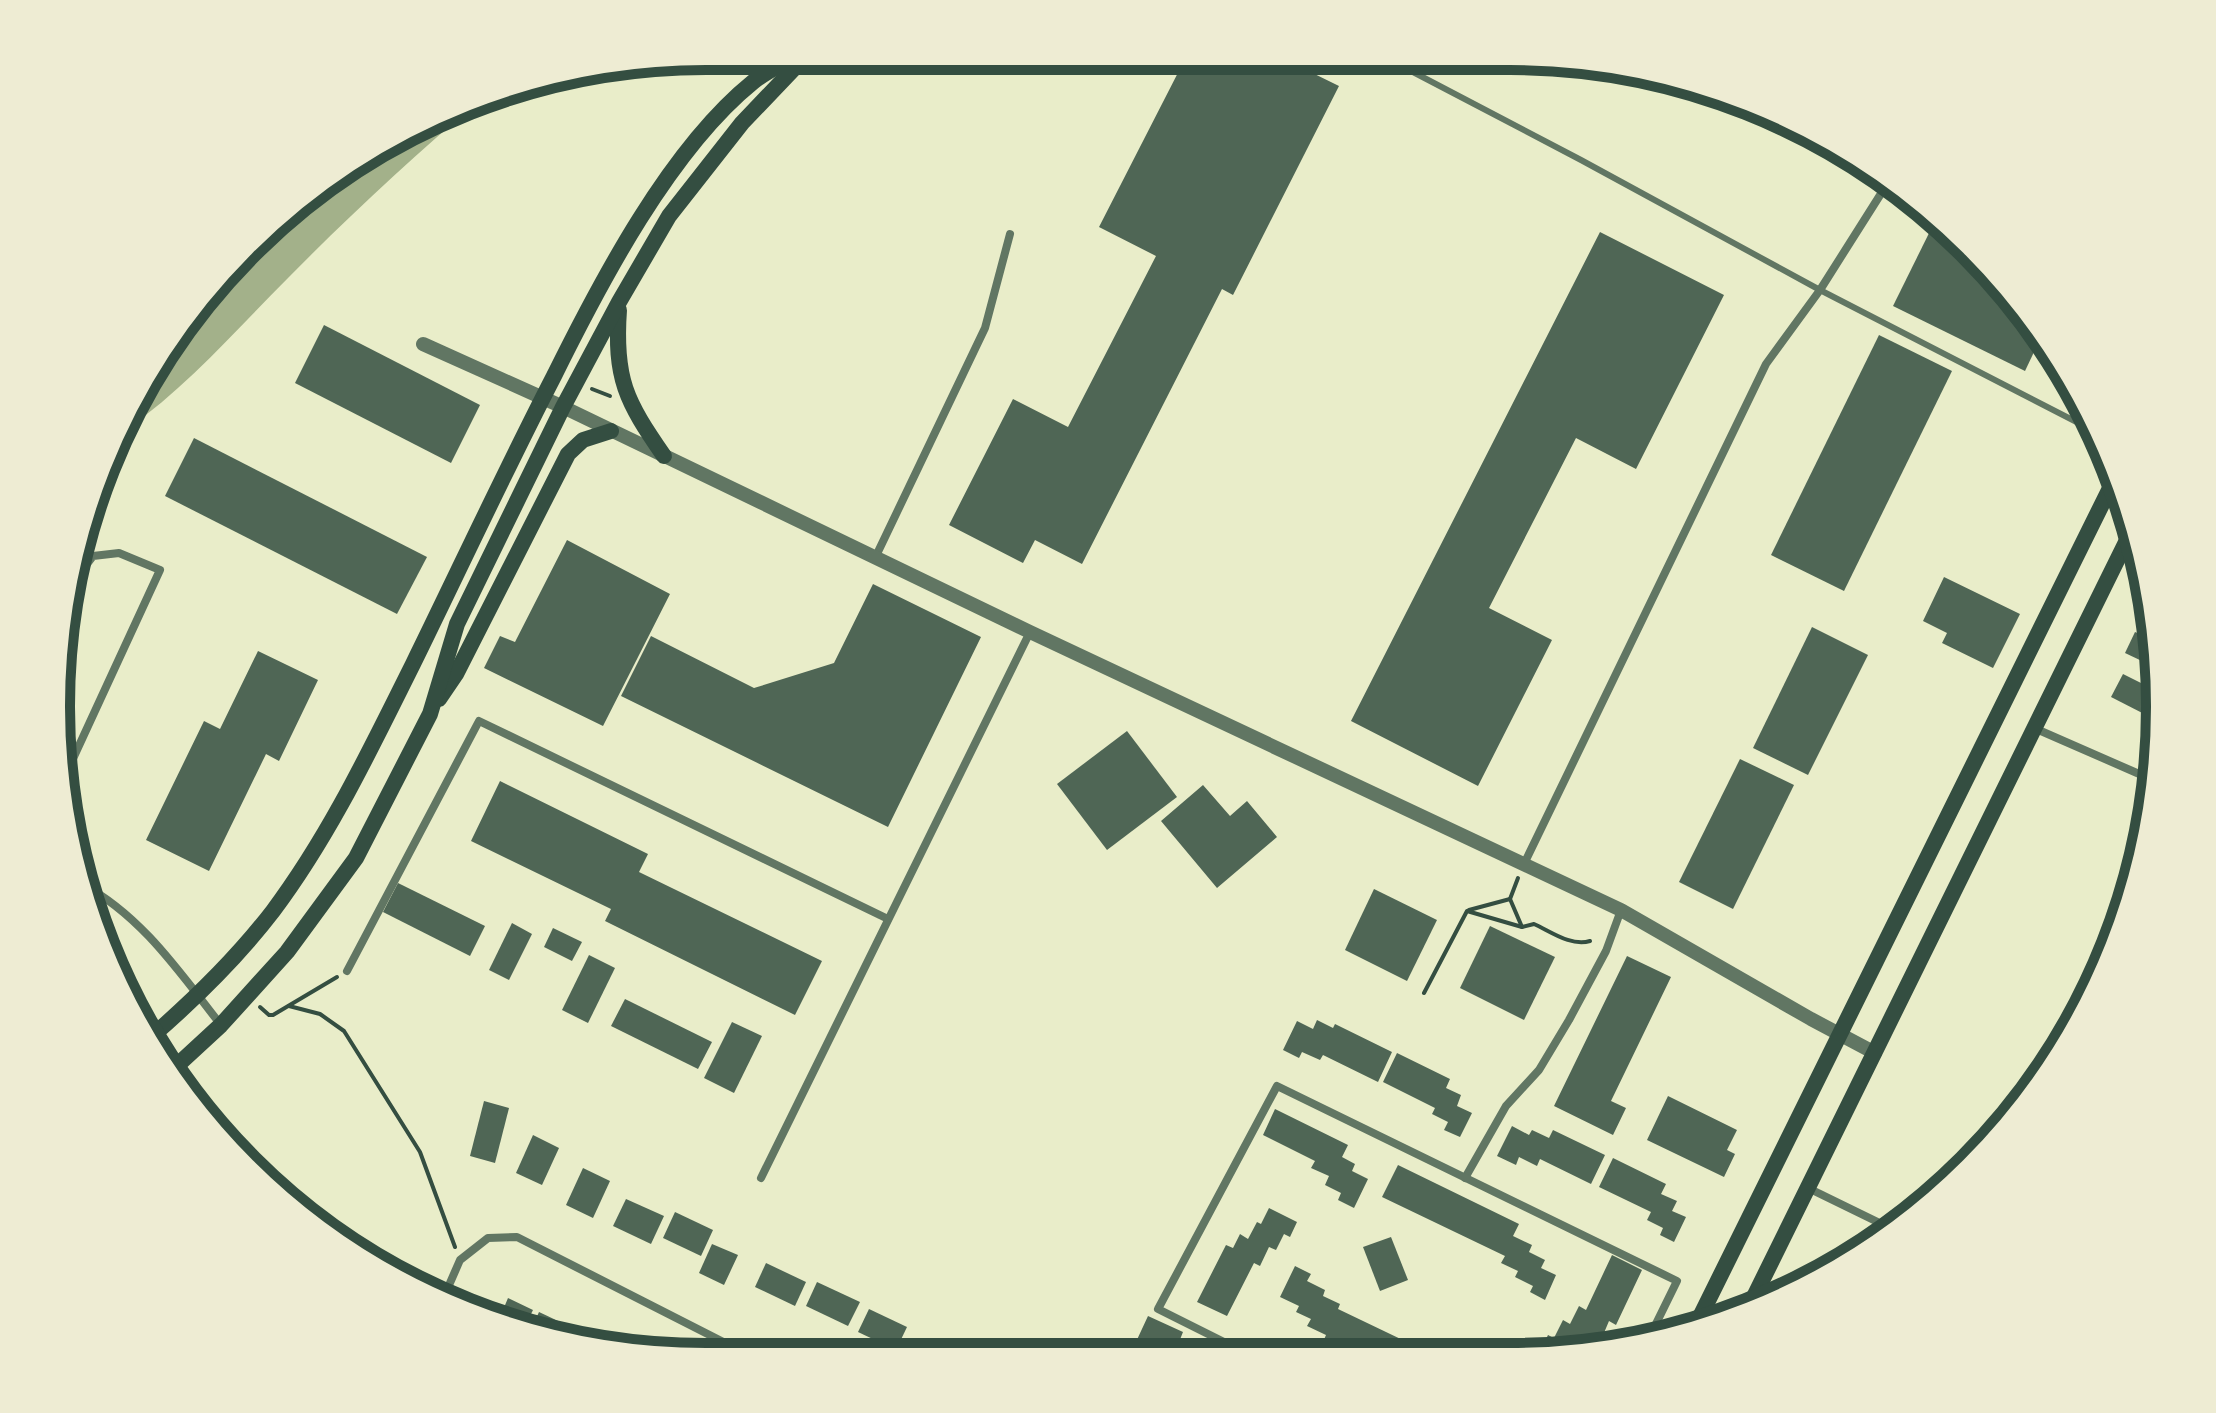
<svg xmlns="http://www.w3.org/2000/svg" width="2216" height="1413" viewBox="0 0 2216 1413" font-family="'Alegreya Sans',sans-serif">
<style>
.water{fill:#a3b18a}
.building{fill:#4f6655}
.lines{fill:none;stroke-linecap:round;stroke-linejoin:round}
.path{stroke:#344e41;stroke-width:4}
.service{stroke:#617663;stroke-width:6}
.minor{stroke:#617663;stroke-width:8}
.tertiary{stroke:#617663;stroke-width:14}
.secondary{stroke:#344e41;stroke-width:16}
.rim{fill:none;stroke:#344e41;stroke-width:10}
</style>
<rect width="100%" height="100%" fill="#e9edc9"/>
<path class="water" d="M481 99C414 156 350 215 288 278 236 330 187 387 127 429L191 310 345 166Z"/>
<g class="building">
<polygon points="1185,59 1286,60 1339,86 1233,295 1222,289 1082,564 1035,540 1023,563 949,525 1013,399 1068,427 1156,256 1099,227"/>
<polygon points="1936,219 1999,278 2041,337 2025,371 1893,306"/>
<polygon points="1600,232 1724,295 1636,469 1576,438 1489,608 1552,640 1478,786 1351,721"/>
<polygon points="324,325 480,405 451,463 295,383"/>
<polygon points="1879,335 1952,371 1844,591 1771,555"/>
<polygon points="194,438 427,557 397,614 165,496"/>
<polygon points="567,540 670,594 603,726 484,668 500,636 515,642"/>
<polygon points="1944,577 2020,614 1993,668 1942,643 1947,633 1923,621"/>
<polygon points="873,584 981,637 888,827 621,696 651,636 754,688 834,663"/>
<polygon points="1812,627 1868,655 1808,775 1753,748"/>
<polygon points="2135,632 2154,640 2144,662 2125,653"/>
<polygon points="258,651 318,680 279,761 266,754 209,871 146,840 204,721 220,729"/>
<polygon points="2123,674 2157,691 2157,711 2154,719 2111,697"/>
<polygon points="1127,731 1177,797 1107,850 1057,784"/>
<polygon points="1740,759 1794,785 1733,909 1679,882"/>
<polygon points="500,781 648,854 639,872 822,961 795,1015 605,921 611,909 471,841"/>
<polygon points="1203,785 1230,816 1247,801 1277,837 1217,888 1161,821"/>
<polygon points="398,883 485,926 470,956 383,912"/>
<polygon points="1374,889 1437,920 1407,981 1345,950"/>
<polygon points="512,923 532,934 509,980 489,970"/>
<polygon points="1490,926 1555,957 1524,1020 1460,988"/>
<polygon points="553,928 582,942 572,961 544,947"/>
<polygon points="589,955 615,968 588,1023 562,1010"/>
<polygon points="1627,956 1671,977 1611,1101 1626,1108 1613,1135 1554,1106"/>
<polygon points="625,999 712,1042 698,1069 611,1026"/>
<polygon points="1317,1020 1333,1028 1335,1024 1392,1052 1378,1082 1323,1055 1320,1060 1302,1052 1299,1058 1283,1050 1297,1021 1313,1029"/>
<polygon points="732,1022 762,1036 734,1093 704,1078"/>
<polygon points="1397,1053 1450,1079 1446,1088 1461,1095 1457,1106 1472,1113 1460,1137 1444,1130 1448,1122 1432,1114 1435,1108 1383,1082"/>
<polygon points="1668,1096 1737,1130 1727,1150 1735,1154 1724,1177 1647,1140"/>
<polygon points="484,1101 509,1108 495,1163 470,1156"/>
<polygon points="1275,1109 1348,1145 1342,1157 1355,1164 1352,1171 1368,1179 1354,1208 1338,1200 1341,1193 1325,1185 1329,1176 1311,1168 1315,1161 1263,1135"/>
<polygon points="1512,1126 1529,1135 1532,1130 1549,1138 1553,1130 1605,1155 1591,1184 1540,1159 1537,1166 1519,1157 1516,1165 1497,1156"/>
<polygon points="533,1135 559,1148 542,1185 516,1173"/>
<polygon points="1613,1158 1666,1184 1661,1194 1677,1201 1672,1211 1686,1217 1674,1242 1660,1235 1663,1228 1647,1220 1651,1212 1599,1187"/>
<polygon points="1398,1165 1519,1224 1513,1236 1532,1245 1529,1252 1545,1260 1541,1268 1556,1275 1545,1300 1530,1292 1533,1286 1515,1277 1518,1271 1501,1263 1505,1256 1382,1197"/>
<polygon points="583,1168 610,1181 593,1218 566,1205"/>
<polygon points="626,1199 664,1216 651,1244 613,1226"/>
<polygon points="1269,1208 1297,1222 1290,1237 1284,1234 1276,1250 1269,1247 1260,1266 1254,1263 1227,1316 1197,1302 1226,1245 1233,1248 1240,1234 1248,1239 1257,1222 1261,1224"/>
<polygon points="675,1212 713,1230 701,1256 663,1238"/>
<polygon points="1391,1237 1408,1280 1380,1291 1363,1247"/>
<polygon points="712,1244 738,1255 724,1285 699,1273"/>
<polygon points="1612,1255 1642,1270 1616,1325 1609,1321 1601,1340 1596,1337 1590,1348 1582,1350 1577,1347 1576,1351 1553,1356 1540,1351 1548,1335 1554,1338 1563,1320 1570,1324 1579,1306 1586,1310"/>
<polygon points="1835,1258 1845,1262 1828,1273"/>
<polygon points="766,1263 806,1282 795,1306 755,1287"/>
<polygon points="1295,1266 1311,1274 1307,1281 1325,1290 1323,1296 1340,1304 1338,1309 1434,1355 1349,1355 1323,1342 1326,1335 1307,1326 1311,1319 1296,1312 1299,1306 1280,1297"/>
<polygon points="817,1282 860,1302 848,1326 806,1306"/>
<polygon points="508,1298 533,1310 525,1326 484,1315 489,1303 503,1310"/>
<polygon points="869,1309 907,1327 896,1350 858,1332"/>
<polygon points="539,1312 575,1329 570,1338 532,1327"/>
<polygon points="1148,1316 1183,1332 1179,1342 1206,1354 1156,1354 1135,1344"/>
<polygon points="906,1339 936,1353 900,1353"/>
</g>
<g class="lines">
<g class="path">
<polyline points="592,389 610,396"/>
<polyline points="1518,878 1510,899 1522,927"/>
<polyline points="1469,910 1510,899"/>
<path d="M1424 993 1467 911 1522 927 1534 924C1550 931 1571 947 1590 941"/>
<polyline points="289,1006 320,1014 344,1031 420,1152 455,1247"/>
<polyline points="260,1007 269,1015 273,1015 337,977"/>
</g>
<polyline class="service" points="1390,60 1581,160 1820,290 2096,432"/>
<g class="minor">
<polyline points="876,556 985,328 1010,234"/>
<polyline points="2034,728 2153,780"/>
<polyline points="65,776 160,570 119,553 93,556 77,577"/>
<polyline points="1524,864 1766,364 1820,290 1889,181"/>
<path d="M82 884C142 916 180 973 221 1025"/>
<polyline points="347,971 479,721 888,919"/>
<polyline points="761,1178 1030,632"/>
<polyline points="1465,1178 1506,1106 1539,1070 1569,1020 1606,951 1621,910"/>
<polyline points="1808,1188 1892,1229"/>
<polyline points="443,1299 460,1260 488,1238 517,1237 743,1352"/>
<polyline points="1248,1354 1158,1309 1277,1086 1677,1281 1650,1336"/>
</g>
<polyline class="tertiary" points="423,344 563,407 1030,632 1621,910 1811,1019 1875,1053"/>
<g class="secondary">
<path d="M619 310C614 379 626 401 664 456"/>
<polyline points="439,699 456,674 568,454 583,440 611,431"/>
<path d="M151 1037C196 998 237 958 273 911 330 835 371 748 413 664 460 568 505 471 554 376 601 281 670 149 753 82 765 72 780 65 794 57"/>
<polyline points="170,1072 221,1025 287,952 356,858 430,714 457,624 563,407 619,302 669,216 742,123 805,57"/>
<polyline points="1748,1309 2133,528"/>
<polyline points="1695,1327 2116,476"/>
</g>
</g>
<path d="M0 0H2216V1413H0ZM706 70H1510A636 636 0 0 1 2146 706V707A636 636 0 0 1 1510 1343H706A636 636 0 0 1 70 707V706A636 636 0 0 1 706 70Z" fill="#eeecd3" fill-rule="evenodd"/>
<path class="rim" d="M706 70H1510A636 636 0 0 1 2146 706V707A636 636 0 0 1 1510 1343H706A636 636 0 0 1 70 707V706A636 636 0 0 1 706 70Z"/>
</svg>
